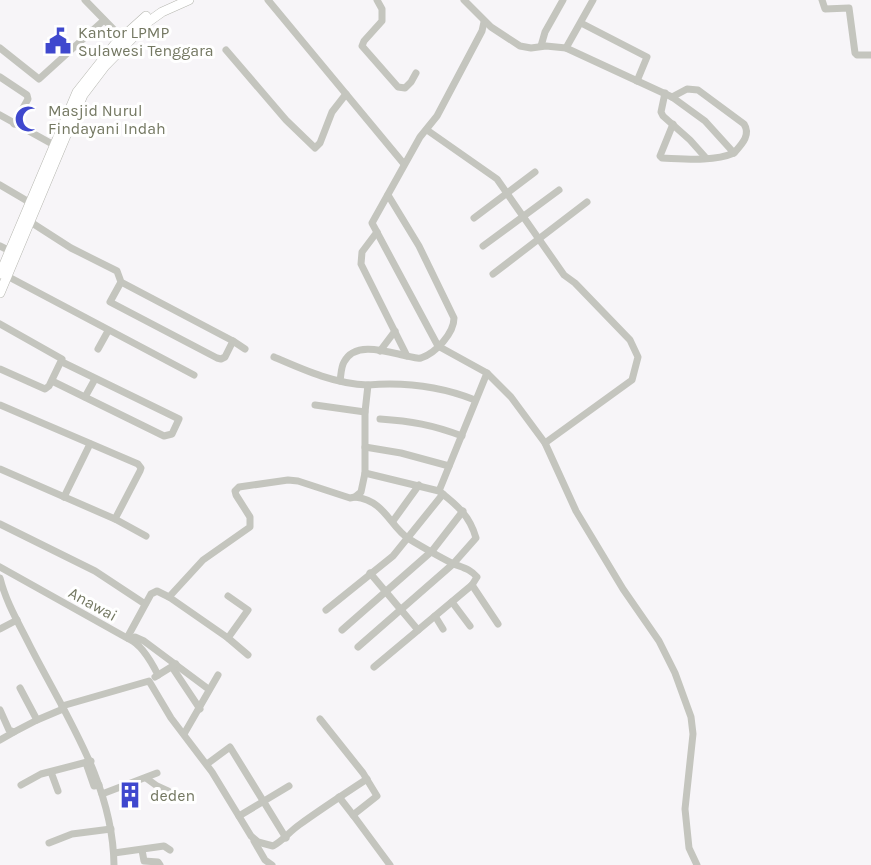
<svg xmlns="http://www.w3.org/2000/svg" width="871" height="865" viewBox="0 0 871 865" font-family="Karla,sans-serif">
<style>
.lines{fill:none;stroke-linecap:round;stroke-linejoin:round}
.highway-casing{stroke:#b6b7b0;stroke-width:10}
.minor{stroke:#c4c5be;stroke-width:7}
.highway{stroke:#fff;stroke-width:9}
.labels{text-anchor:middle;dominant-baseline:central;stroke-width:6;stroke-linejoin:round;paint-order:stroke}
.poi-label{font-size:16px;fill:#747862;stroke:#fff;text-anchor:start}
.street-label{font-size:16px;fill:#747862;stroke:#fff}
</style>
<rect width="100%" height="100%" fill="#f7f5f8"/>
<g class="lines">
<g class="highway-casing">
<g id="highway">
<polyline points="0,274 77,92 115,44 146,16"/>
<polyline points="0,293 83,95 105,66 148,22 162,12 189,0"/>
</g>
</g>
<g class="minor">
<polyline points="85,0 123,39"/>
<polyline points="268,0 404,164"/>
<polyline points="377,0 382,9 382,21 364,41 362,46 398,87 405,88 411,82 416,73"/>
<path d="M464 0 491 27 520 46 531 48 546 46 566 48 672 97 705 121 734 153C713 162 685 159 662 158L660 156 673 124"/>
<polyline points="822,0 825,9 849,8 855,53 857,55 871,55"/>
<polyline points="484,22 482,31 437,116 420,137 372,223 438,346 487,373"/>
<polyline points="581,23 647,57 637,81"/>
<polyline points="541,46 545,32 563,0"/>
<polyline points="0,48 39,79 104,20"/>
<polyline points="566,48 593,0"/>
<polyline points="226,50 286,120 315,148 320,143 332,112 346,94"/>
<polyline points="0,77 27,95 28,99 14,124"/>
<polyline points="665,93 661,112 663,116 690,140 706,158"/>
<path d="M672 97 687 89 698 90 744 124C751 135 742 144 734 153"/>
<polyline points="0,115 54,145"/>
<polyline points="427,130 497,179 564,275 575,283 630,340 638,357 632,380 545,443"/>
<polyline points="0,185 29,202"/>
<polyline points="474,218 535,172"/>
<polyline points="29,221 71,248 117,271 121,282 110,302 217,358 221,359 225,357 233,341 121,282"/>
<path d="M377 232 362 252 361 264 407 356C412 357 416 359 421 358 436 353 454 333 454 318L419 246 388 195"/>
<polyline points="0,246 10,251"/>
<polyline points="483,246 559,190"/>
<polyline points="493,274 587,202"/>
<polyline points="7,276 194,375"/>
<polyline points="0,324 62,359 49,386 45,389 0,369"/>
<polyline points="233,341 245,349"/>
<polyline points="98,349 108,331"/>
<polyline points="380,351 395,331"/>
<polyline points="52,381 164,436 172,434 179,419 62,362"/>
<path d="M340 381C341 375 341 367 344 362 355 340 388 352 407 356"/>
<path d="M368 385C404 382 442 387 475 400"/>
<polyline points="85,397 95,379"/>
<polyline points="0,405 138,464 141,468 140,471 115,519"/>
<polyline points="315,405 365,412"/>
<path d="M380 419C411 421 433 425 462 436"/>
<polyline points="365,447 401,453 449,466"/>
<polyline points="0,469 115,519 146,536"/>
<polyline points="365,473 439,491 487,373 511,397 545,443 576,511 623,589 659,641 675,673 691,717 693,734 685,809 689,848 697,865"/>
<polyline points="64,497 90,444"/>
<path d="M355 497C386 501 389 526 409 539 421 546 441 558 454 564 464 568 470 569 477 577L472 585 374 667"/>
<polyline points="393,521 419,485"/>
<polyline points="0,524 95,571 145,604"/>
<path d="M0 567 127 638 151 594 157 591 169 597 203 560 250 527V517L236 495 235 491 239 487 288 480 298 481 350 498 355 497 361 492 365 473V412L368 385C335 384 304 370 274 357"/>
<polyline points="370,573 418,630"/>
<path d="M0 578C6 602 18 622 29 644 65 715 113 783 114 865"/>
<polyline points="472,585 498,624"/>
<polyline points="169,597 228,638 248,655"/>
<polyline points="452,602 470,626"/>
<polyline points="326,610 393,556 443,494"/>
<polyline points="435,616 443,629"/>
<polyline points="0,629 17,620"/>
<polyline points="342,630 432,551 463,511"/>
<polyline points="228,638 248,610 228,596"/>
<path d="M129 639C141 644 152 663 158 675"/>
<polyline points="133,639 135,637 144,641 207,688"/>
<path d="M358 647 453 564 476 538C470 516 457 505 439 491"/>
<polyline points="172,667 200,709"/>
<polyline points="155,677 176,664"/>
<polyline points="20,688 37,720"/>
<path d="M62 706 149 681 171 718 212 772 251 836 258 842 273 846C284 840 289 832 299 825 321 809 344 794 367 779"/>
<polyline points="0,710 9,730 14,732 37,720 63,709"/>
<polyline points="320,719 363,773 377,796 353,815 390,865"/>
<polyline points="184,734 218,675"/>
<polyline points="0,740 14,732"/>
<polyline points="86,763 94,786 99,785"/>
<polyline points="207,764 230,747 286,838"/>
<polyline points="51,772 58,791"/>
<polyline points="146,778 157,786 168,791"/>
<polyline points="21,785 41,774 91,761"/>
<polyline points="102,794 157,773"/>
<polyline points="339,797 353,815"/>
<polyline points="239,816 289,786"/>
<polyline points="254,841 265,860 272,865"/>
<polyline points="49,843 72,834 111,829"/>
<polyline points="142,850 144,861 158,862 160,865"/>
<polyline points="114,853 164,846 170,850"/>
</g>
<use href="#highway" class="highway"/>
</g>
<defs>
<g id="civic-bare" transform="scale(2.07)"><path d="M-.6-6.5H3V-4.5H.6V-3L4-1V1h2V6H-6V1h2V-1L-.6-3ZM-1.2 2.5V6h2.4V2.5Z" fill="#3f48ce" stroke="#fff" stroke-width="2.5" paint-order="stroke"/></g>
<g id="mosque-bare" transform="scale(2.07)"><path d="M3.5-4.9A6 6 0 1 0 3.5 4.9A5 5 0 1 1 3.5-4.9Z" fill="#3f48ce" stroke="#fff" stroke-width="2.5" paint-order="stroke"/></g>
<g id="building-bare" transform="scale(2.07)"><path d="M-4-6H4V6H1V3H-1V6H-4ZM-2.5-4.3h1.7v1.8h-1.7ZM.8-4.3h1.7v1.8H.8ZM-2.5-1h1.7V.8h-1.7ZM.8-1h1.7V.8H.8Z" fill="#3f48ce" stroke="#fff" stroke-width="2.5" paint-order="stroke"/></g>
</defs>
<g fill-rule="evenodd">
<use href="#civic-bare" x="58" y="41"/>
<use href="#mosque-bare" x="28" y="119"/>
<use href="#building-bare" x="130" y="795"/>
</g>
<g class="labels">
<g class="poi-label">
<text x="78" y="32">Kantor LPMP<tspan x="78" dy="18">Sulawesi Tenggara</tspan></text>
<text x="48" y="110">Masjid Nurul<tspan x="48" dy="18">Findayani Indah</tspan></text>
<text x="150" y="795">deden</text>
</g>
<g class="street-label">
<text transform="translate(93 604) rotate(29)">Anawai</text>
</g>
</g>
</svg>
